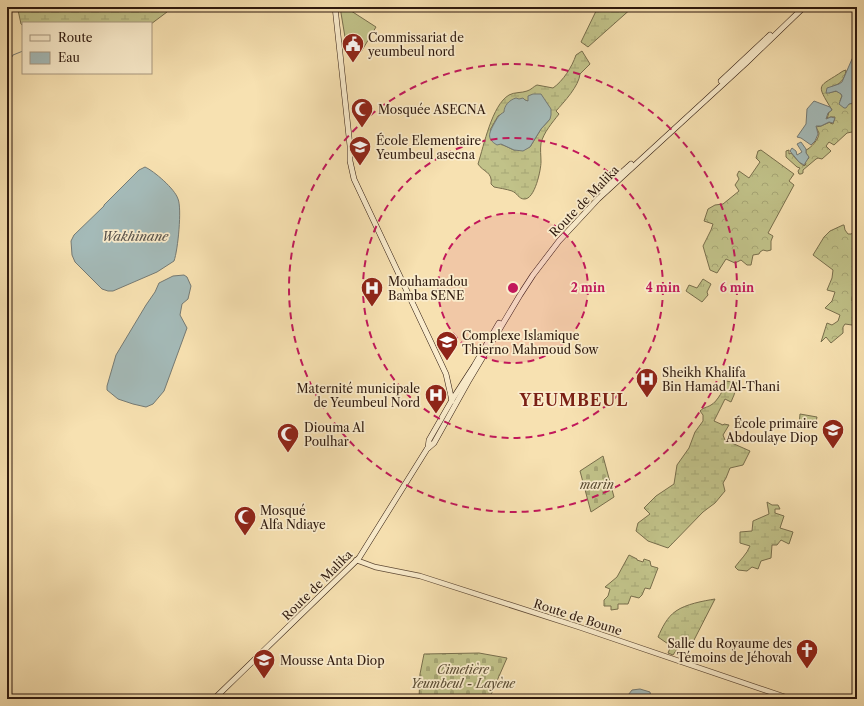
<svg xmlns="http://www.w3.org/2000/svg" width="864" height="706" viewBox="0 0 864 706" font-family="'Libre Caslon Text',serif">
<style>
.grass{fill:url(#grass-tufts);stroke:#786e4c}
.forest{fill:url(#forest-crowns);stroke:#786e4c}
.wetland{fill:url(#wetland-marsh);stroke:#786e4c;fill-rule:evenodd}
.cemetery{fill:url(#cemetery-stones);stroke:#786e4c}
.park{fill:#c1c289;stroke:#786e4c}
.water{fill:#a4bab8;stroke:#757a74}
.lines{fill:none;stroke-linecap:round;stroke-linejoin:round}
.stream{stroke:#757a74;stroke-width:1}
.tertiary-casing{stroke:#604b37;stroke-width:6}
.secondary-casing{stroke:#2e190e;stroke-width:6}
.tertiary{stroke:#faeccc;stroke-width:4.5}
.secondary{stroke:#faeccc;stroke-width:5}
.ring{fill:none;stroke:#c2185b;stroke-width:2;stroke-dasharray:7 5}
.labels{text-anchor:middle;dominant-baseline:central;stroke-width:3.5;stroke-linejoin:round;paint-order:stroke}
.poi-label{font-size:12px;fill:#2e190e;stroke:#faeccc;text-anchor:start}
.street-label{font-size:12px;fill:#2e190e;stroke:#faeccc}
.park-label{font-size:12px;font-style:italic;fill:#5a4c33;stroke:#faeccc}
.water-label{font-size:13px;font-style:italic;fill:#57514a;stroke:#faeccc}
.district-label{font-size:16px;font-weight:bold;letter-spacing:1px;fill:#7a1f14;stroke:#faeccc}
.centre{fill:#c2185b;stroke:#faeccc;stroke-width:2}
.ring-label{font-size:12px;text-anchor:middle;font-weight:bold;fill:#c2185b;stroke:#faeccc;stroke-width:3.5;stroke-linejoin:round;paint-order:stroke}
</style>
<defs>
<pattern id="grass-tufts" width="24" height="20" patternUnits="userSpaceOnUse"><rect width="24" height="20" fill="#c1c289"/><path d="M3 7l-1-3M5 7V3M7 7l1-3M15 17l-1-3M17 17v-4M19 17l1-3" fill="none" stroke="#a6a675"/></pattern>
<pattern id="forest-crowns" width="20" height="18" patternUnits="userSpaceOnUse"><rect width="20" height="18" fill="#c1c289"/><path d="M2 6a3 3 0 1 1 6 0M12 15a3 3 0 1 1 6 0" fill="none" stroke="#a6a675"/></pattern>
<pattern id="wetland-marsh" width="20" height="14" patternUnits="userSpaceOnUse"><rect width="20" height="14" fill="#c1c289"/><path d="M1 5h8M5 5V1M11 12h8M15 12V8" fill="none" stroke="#a6a675"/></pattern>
<pattern id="cemetery-stones" width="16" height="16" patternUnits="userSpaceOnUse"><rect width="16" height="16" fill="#c1c289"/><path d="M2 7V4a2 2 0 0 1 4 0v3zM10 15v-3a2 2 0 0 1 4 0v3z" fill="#a6a675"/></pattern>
</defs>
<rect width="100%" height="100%" fill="#f7e1b1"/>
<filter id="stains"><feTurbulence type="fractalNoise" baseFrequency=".005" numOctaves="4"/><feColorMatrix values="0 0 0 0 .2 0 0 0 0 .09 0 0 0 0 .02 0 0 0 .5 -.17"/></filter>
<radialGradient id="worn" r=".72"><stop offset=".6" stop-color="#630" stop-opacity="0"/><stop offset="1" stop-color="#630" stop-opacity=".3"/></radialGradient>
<polygon class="grass" points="703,279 711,284 707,292 708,295 702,302 686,291 689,285 697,288"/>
<g class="forest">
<path d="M846 70C845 80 839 85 831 87L829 93C834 91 840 90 842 96L840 101 849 104 853 103 855 106 857 131 847 133 834 145 829 142 826 146 831 151 822 159 818 158 816 159 803 170V173L801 174H799L798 171 800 168 797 167 786 157V151L789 150V154L791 153 799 162 804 166 806 164 805 162 809 158 806 153V150C811 148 819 139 819 133 818 131 817 129 816 127L821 126 830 122V123L833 124 835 117H830L827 119 829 112 832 110C815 82 818 88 843 71Z"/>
<polygon points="761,150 794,174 789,181 794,185 768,233 773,236 771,241 771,250 767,251 763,250 760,252 759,254 753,255 751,265 747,265 741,260 735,263 726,259 717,273 710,270 703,246 711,230 713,224 704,221 708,209 715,205 723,204 739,191 735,185 739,179 737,175 739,171 749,178 760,162 756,158 758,151"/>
<path d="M843 225H844L845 230 848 234H851L857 231V287C853 291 852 296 852 301L856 305C857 312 849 316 854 322L852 325 845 324 843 327V333L831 343 826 337 821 342 827 323 832 325 838 321 840 315 825 308 832 301 835 292 827 290 832 278 833 270 813 255 824 237 830 231Z"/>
</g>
<g class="wetland">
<polygon points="19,7 169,7 167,12 151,24 151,23 23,23 23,26 21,24 18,10"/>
<polygon points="598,7 633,7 588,47 581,42"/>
<path d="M582 51 590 64 580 74C579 86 564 102 556 111L559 114C552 123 544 132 541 143 540 150 541 155 541 162 541 169 535 200 524 199 519 199 517 193 512 191 506 189 499 188 494 187L491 184C493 172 483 172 478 164 484 145 492 105 509 95 514 92 522 93 527 91 531 90 534 86 537 85L553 88C563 81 572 67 576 55ZM525 101H528L550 119 541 129 530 147 514 150 501 144 490 130 498 116Z"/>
<path d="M726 381 737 383 734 395 731 402 725 399 714 421 723 425 724 424 729 425 723 435 725 440 750 451 743 465 730 468 726 478 723 483 725 491 715 503 703 512 668 548 648 541 636 531 638 523 650 514 644 508 656 496 674 484 677 465 689 448 695 432 703 421V415L700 411C704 407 706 408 711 405 717 402 725 388 726 381Z"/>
<path d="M767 502 772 505H778L780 509H775V513L784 516 780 528 793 532 789 544 781 540 777 545H772L771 558 761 561 758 569 752 567 747 571 738 570 735 567C740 560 747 554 750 546L740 543V532L752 531 753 521 769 514Z"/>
<polygon points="629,555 637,559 637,560 643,562 644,559 650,561 651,566 658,568 650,589 645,588 642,595 639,598 631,596 628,604 618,604 618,609 611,610 611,606 604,606 604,600 608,596 610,589 605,587 617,577"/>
<path d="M715 599 693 642C682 642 679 646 673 655L668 653 671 646 658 637C662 628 667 617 676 611 686 604 703 601 715 599Z"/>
</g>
<g class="cemetery">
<polygon points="603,456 614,497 591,512 580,471"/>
<polygon points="479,653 507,658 489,699 419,699 420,674 424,654"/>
</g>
<g class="park">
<polygon points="340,7 345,7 376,27 361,52 345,37"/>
<polygon points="800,414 817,417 815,427 799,425"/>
</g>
<g class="water">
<polygon points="857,52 857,119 855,116 855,106 853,103 849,104 846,108 844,108 839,104 842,96 841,94 836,91 829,93 826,93 827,88 839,84 842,82 852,59"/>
<path d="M533 94H541L551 109V115L550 119 541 129 530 147 523 151 514 150 501 144 497 145C485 138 490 132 495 122 498 117 499 115 504 112 504 106 509 100 516 98L519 99 523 98 525 100 528 101V96Z"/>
<polygon points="814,101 830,107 832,110 828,113 826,119 831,117 835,118 833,123 829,122 821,126 816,126 818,134 815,141 811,145 801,138 797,137 806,124 807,109"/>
<polygon points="801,142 806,149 806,153 809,157 804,165 799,162 790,151 792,148 796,151 797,155 802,152 797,144"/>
<path d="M145 167C154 171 175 189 178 199 182 208 178 250 174 261L157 272 113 291H108L102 289 75 262 72 255 71 241 74 235 104 206V205L139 170Z"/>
<polygon points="184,275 187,277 191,286 188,299 182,304 180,315 187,328 164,391 153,404 146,407 133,404 118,399 107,390 107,386 116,355 146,305 155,292 159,283 173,276"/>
<polygon points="640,689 650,692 651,697 649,699 625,699 632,690"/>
</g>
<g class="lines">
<polyline class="stream" points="7,65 13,55 23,51"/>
<g class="tertiary-casing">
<polyline id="tertiary" points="356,560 375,567 420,576 579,627 791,699"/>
</g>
<g class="secondary-casing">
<g id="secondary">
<polyline points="335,7 350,146 350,161 354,179 446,374 452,401"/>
<polyline points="721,81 770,35"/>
<polyline points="601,191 631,164"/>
<polyline points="428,448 429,440 452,400 474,366 499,323"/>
<polyline points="214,699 359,558 427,449 434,443 468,382 520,295 533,275 559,241 598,199 746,63 804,7"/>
</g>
</g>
<use href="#tertiary" class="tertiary"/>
<use href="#secondary" class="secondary"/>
</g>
<circle cx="513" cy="288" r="75" fill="#c2185b" fill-opacity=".12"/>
<g class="ring">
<circle cx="513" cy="288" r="75"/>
<circle cx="513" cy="288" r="150"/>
<circle cx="513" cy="288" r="224"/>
</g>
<defs>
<g id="civic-pin" transform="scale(1.15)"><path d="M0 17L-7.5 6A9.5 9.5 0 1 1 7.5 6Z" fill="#8f2418" stroke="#faeccc"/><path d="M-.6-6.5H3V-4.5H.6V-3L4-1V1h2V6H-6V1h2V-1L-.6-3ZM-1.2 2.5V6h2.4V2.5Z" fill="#fff"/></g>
<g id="mosque-pin" transform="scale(1.15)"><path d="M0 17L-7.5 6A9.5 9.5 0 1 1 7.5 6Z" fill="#8f2418" stroke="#faeccc"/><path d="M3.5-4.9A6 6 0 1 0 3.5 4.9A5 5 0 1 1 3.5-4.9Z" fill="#fff"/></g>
<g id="school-pin" transform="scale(1.15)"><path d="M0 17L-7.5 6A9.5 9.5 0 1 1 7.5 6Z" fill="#8f2418" stroke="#faeccc"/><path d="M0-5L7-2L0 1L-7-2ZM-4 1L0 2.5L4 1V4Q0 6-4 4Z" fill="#fff"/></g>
<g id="hospital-pin" transform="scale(1.15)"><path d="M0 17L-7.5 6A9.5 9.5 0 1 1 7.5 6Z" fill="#8f2418" stroke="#faeccc"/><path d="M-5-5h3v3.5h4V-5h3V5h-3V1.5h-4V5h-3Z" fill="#fff"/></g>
<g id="church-pin" transform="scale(1.15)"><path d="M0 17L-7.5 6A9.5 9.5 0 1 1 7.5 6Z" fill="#8f2418" stroke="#faeccc"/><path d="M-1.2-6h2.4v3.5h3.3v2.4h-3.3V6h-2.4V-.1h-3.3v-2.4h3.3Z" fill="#fff"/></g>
</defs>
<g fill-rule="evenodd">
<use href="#civic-pin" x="353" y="44"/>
<use href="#mosque-pin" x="362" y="109"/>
<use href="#school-pin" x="360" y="147"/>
<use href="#hospital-pin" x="372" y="288"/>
<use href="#school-pin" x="447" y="342"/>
<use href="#hospital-pin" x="647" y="379"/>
<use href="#hospital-pin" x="436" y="395"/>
<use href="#school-pin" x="833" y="430"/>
<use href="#mosque-pin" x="288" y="434"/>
<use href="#mosque-pin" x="245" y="517"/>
<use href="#church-pin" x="807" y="650"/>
<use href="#school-pin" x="264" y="660"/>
</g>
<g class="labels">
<g class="poi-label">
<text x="368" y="37">Commissariat de<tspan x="368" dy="14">yeumbeul nord</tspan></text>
<text x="378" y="109">Mosquée ASECNA</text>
<text x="376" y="140">École Elementaire<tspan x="376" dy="14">Yeumbeul asecna</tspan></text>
<text x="388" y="281">Mouhamadou<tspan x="388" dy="14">Bamba SENE</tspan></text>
<text x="462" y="335">Complexe Islamique<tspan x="462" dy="14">Thierno Mahmoud Sow</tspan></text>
<text x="662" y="372">Sheikh Khalifa<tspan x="662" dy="14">Bin Hamad Al-Thani</tspan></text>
<text x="420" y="388" text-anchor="end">Maternité municipale<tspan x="420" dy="14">de Yeumbeul Nord</tspan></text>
<text x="818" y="423" text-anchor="end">École primaire<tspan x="818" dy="14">Abdoulaye Diop</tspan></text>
<text x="304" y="427">Diouma Al<tspan x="304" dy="14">Poulhar</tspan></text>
<text x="260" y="510">Mosqué<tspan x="260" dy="14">Alfa Ndiaye</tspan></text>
<text x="792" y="643" text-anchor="end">Salle du Royaume des<tspan x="792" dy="14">Témoins de Jéhovah</tspan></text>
<text x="280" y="660">Mousse Anta Diop</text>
</g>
<g class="street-label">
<text transform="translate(584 201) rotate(-46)">Route de Malika</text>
<text transform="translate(317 585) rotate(-45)">Route de Malika</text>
<text transform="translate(578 617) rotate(18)">Route de Boune</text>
</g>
<g class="park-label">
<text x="597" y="484">marin</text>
<text x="463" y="669">Cimetière<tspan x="463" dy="14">Yeumbeul - Layène</tspan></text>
</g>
<g class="water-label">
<text x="135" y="236">Wakhinane</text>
</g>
<g class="district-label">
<text x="574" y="400">YEUMBEUL</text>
</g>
</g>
<circle cx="513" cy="288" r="6" class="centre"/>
<g class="ring-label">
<text x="588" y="292">2 min</text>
<text x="663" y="292">4 min</text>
<text x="737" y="292">6 min</text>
</g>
<rect width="864" height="706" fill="none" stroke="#f7e1b1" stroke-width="24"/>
<rect x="8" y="8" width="848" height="690" fill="none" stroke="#2e190e" stroke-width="2"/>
<rect x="12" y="12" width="840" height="682" fill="none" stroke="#2e190e"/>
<rect x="22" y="22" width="130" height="52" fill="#faeccc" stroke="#a89880"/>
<rect x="30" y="35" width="20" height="6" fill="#faeccc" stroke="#a89880"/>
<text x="58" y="42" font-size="12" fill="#2e190e">Route</text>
<rect x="30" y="52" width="20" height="12" fill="#a4bab8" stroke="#a89880"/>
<text x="58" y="62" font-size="12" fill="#2e190e">Eau</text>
<rect width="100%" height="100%" filter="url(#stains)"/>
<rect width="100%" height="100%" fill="url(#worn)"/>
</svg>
